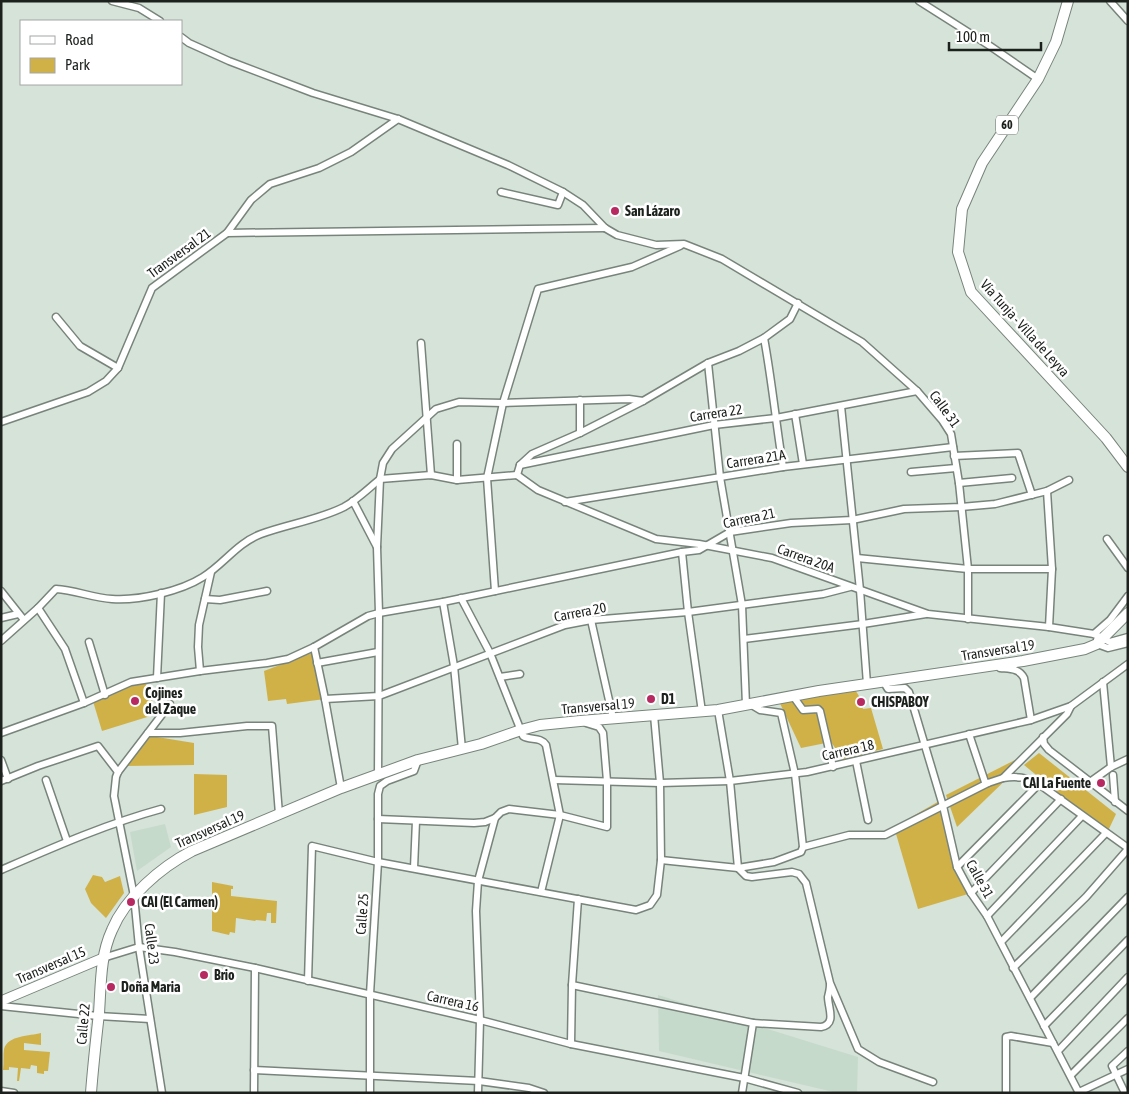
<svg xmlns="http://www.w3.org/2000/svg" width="1129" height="1094" viewBox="0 0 1129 1094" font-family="'Asap Condensed',sans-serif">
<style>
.built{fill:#c6dacb}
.green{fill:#d0b148}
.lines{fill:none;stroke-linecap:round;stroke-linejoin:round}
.street-casing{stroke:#78847b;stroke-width:9}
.secondary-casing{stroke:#78847b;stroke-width:11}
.primary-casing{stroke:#78847b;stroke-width:12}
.street{stroke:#fff;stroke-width:6}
.secondary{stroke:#fff;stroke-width:9}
.primary{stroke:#fff;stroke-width:10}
.poi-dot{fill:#b62a61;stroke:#fff;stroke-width:2}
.labels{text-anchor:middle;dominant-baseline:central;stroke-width:5;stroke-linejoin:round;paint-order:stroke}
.shield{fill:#fff;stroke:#606461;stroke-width:1}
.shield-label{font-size:12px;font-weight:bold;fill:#1c211d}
.poi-label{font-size:14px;font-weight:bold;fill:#1c211d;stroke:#fff;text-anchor:start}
.street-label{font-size:14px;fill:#1c211d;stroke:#fff}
</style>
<rect width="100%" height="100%" fill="#d6e3d9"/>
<g class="built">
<polygon points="165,824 171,847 137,871 130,832"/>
<polygon points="658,995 858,1057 857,1093 838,1093 659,1051"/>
</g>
<g class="green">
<polygon points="314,652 325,699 287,704 286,699 268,701 264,671"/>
<polygon points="144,678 157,714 102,731 92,698"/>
<polygon points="852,685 859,696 863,709 871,708 883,749 843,759 831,742 801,748 777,697"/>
<polygon points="151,736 194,743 194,765 126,766"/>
<polygon points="1039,753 1116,814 1107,833 1024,765"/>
<polygon points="1015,760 1018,768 957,827 946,795"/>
<polygon points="194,774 227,775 227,807 194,815"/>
<polygon points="941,800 968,894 918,909 894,827"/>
<polygon points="93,875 102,877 105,882 120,876 124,893 106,918 91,903 85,889"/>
<polygon points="212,882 233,886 233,889 231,889 231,896 277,901 276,923 271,923 271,913 267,913 266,921 256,920 255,921 236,918 235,933 230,932 229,935 212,931"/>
<path d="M41 1033V1045L24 1043V1050L50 1052 48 1071H44V1074L37 1073V1066L31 1065 30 1069 21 1068 19 1081H17L18 1068 9 1067V1070H3C4 1063 3 1055 4 1049 8 1035 30 1036 41 1033Z"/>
</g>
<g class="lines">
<g class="street-casing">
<g id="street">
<polyline points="112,1 139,8 160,21"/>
<polyline points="919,1 990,46 1038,79"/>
<polyline points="1110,1 1128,21"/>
<polyline points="181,37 189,43 229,61 313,93 398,119 508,165 563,192 583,205 605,228 617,235 656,245 684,244 722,259 862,342 917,391 942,420 951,434 959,483 968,569 968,619"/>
<polyline points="501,192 558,205 563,192"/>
<polyline points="227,233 605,228"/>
<polyline points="56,317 80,346 118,368"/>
<path d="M764 338C772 381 776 424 783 467"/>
<polyline points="421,343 431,475"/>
<polyline points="708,363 720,477 742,605 746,705"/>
<polyline points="841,406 860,590 867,684"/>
<polyline points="795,414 803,464"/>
<polyline points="1,422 88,392 106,381 118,368 152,288 227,233 251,200 270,184 319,168 351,152 398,119"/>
<polyline points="580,433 580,400"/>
<polyline points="457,444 457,480"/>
<polyline points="954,456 1018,453 1032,495"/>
<polyline points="520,465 714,425 776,418 917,391"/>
<polyline points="911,472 956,468"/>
<polyline points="517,475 538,490 656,539 699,544 772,558 928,614 1049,627 1094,634 1110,642 1128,637"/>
<polyline points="517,475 520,465 532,454 580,433 643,401 708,363 739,351 764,338 790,319 798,303"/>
<polyline points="380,479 431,475 457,480 517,475"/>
<polyline points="959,483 1012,478"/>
<polyline points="1047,491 1052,569 1049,627"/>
<polyline points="353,501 377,547"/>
<polyline points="565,502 783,467 953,447"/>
<polyline points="1107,539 1128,568"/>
<polyline points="682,552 688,612 702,712"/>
<polyline points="857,558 968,569 1052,569"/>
<polyline points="1,591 24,620"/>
<polyline points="495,591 487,478 503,403 538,289 632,267 680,246"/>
<path d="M461 598 490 653 523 736C530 741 540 736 546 745L560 815 541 892"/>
<polyline points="205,599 220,600 267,591"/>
<polyline points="443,602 454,666 462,749"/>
<polyline points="38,608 65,649 84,703"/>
<polyline points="1,618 18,614"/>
<polyline points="591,620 613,718"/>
<polyline points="1094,634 1110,620 1128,596"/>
<polyline points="744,639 863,624 926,614"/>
<polyline points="1097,640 1097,644 1108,648 1128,643"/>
<path d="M1 641 38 608 56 589C75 590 93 598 112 599 139 601 181 591 203 577 224 564 237 543 261 534 288 524 318 520 344 507 357 500 369 488 380 479"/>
<polyline points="89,642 105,695"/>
<polyline points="314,647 325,699 341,788"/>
<polyline points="317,663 378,652"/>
<path d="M1000 668C1010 669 1019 668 1024 678L1031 720"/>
<polyline points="200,671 198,647 199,625 211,572"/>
<polyline points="500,677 520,674"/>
<polyline points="157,678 161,593"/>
<polyline points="883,681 888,689 905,688 909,692 943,806 957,867 971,893 987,916 1079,1093"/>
<polyline points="1103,682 1111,767"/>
<polyline points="793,696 803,710 818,709 820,711 833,767"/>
<polyline points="325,699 379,696 565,625 591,620 688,612 823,594 850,587"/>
<path d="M1071 706 1067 714 1003 778C1017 776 1026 777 1039 784L1128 848"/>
<polyline points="718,710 730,781 738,868 746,876 752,877 792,872 799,874 806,883 830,983 858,1049 879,1062 933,1082"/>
<polyline points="1,733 84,703 131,682 200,671 267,663 288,659 314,647 368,616 379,613 443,602 682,552 699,550 730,532 791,523 852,520 904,509 961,507 995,504 1047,491 1069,480"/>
<polyline points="148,733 180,733 247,726 272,726 279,814"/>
<polyline points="969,734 985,782 988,783 1003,778"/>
<polyline points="1043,737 1044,744 1049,750 1128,811"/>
<polyline points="1,760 8,779"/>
<polyline points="856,761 868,820"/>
<polyline points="1113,775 1115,802"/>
<polyline points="378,776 379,613 377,547 380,479 383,463 392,449 436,409 459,402 503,403 629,399 643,401"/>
<polyline points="46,780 67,841"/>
<polyline points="554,780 660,783 730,781 807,772 1031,720 1071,706 1128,664"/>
<polyline points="1,781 38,766 98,746 118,772"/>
<polyline points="1090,782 1111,767 1128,759"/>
<polyline points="378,819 474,823 485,822 495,818 501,812 509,809 560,815 607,827 607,781 603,733 599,727 586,723"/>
<polyline points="803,847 849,835 885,835 988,783"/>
<polyline points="661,860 738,868 774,862 801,852 803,847 795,774 781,713 760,710 750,704"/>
<polyline points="957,867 1039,784"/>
<polyline points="414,868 416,821"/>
<path d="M1 870C54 847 106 824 161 809"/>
<polyline points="971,893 1061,799"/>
<polyline points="987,916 1082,816"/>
<polyline points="1001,942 1106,833"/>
<polyline points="103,958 139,947 175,952 255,968 480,1020 571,1044 744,1078 798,1093"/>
<polyline points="1013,968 1086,897 1128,849"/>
<polyline points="308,981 312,846 378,862 636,910 650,905 657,895 661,860 660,783 654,715"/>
<polyline points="572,985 753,1023 742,1093"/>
<polyline points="1030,998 1128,897"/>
<polyline points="1,1006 98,1016 150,1019"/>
<path d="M753 1023 821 1027C837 1024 828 1008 828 997 829 993 830 989 830 985"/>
<polyline points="1044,1026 1128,940"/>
<polyline points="571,1044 572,985 578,899"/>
<polyline points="1058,1051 1128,977"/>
<polyline points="254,1070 479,1081 529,1088 544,1093"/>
<polyline points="1071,1075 1128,1018"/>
<polyline points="1,1091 14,1093"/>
<polyline points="1079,1092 1128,1069"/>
<polyline points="162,1093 139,947 134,896 114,796 116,777 118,772 170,704"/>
<polyline points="254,1093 255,968"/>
<polyline points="370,1093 370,994 378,862 378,794 380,786 387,781 414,771 418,760"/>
<polyline points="478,1093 480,1020 476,911 478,881 495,818"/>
<polyline points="1006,1093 1006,1037 1011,1036 1053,1043"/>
<polyline points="1125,1093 1112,1066 1128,1051"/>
</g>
</g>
<g class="secondary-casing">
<polyline id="secondary" points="1,1001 103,958"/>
</g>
<g class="primary-casing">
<g id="primary">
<polyline points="1068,1 1056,42 1038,79 982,163 962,209 958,252 971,292 1106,438 1128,467"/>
<path d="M91 1093C93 1066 96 1040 99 1013 101 985 100 956 112 930 125 898 161 867 192 851L341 788 418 760 481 744 521 730 540 725 580 721 718 710 819 691 1023 661 1085 649 1097 644 1128 613"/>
</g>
</g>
<use href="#street" class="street"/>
<use href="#secondary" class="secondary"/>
<use href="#primary" class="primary"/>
</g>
<g class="poi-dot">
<circle cx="615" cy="211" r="5"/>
<circle cx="651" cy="699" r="5"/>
<circle cx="135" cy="701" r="5"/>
<circle cx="861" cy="702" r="5"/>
<circle cx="1101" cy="783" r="5"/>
<circle cx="131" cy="902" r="5"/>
<circle cx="204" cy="975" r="5"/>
<circle cx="111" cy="987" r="5"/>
</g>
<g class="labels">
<rect class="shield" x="996" y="115.5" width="22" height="19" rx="4"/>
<g class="shield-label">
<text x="1007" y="125">60</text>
</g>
<g class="poi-label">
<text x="625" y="211">San Lázaro</text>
<text x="145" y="693">Cojines<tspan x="145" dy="16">del Zaque</tspan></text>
<text x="661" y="699">D1</text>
<text x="871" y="702">CHISPABOY</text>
<text x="1091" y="783" text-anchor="end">CAI La Fuente</text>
<text x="141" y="902">CAI (El Carmen)</text>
<text x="214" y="975">Brio</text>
<text x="121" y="987">Doña Maria</text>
</g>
<g class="street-label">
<text transform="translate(179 253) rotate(-36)">Transversal 21</text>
<text transform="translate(1025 328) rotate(48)">Vía Tunja - Villa de Leyva</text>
<text transform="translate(945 409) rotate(54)">Calle 31</text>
<text transform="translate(716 413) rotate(-9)">Carrera 22</text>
<text transform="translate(756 459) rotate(-9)">Carrera 21A</text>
<text transform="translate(749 518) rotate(-12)">Carrera 21</text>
<text transform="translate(806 558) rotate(20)">Carrera 20A</text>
<text transform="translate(580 612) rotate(-11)">Carrera 20</text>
<text transform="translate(998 650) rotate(-9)">Transversal 19</text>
<text transform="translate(598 706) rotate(-5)">Transversal 19</text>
<text transform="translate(848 750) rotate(-13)">Carrera 18</text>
<text transform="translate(210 829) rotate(-24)">Transversal 19</text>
<text transform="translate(980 879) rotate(61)">Calle 31</text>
<text transform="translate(362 914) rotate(-86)">Calle 25</text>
<text transform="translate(152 944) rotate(83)">Calle 23</text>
<text transform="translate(51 965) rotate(-23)">Transversal 15</text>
<text transform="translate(453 1001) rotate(13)">Carrera 16</text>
<text transform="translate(83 1024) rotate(-85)">Calle 22</text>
</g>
</g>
<rect width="1129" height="1094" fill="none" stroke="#1c211d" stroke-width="5"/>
<rect x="20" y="20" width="162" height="65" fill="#ffffff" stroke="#a4a6a5"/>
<rect x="30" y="36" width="25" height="8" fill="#ffffff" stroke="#a4a6a5"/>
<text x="65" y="45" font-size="15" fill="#1c211d">Road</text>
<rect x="30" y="58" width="25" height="15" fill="#d0b148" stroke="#a4a6a5"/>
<text x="65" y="70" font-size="15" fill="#1c211d">Park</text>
<path d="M949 42v8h92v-8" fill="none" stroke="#1c211d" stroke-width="2.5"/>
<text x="956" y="42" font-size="15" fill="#1c211d" stroke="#ffffff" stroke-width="4" paint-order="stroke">100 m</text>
</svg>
